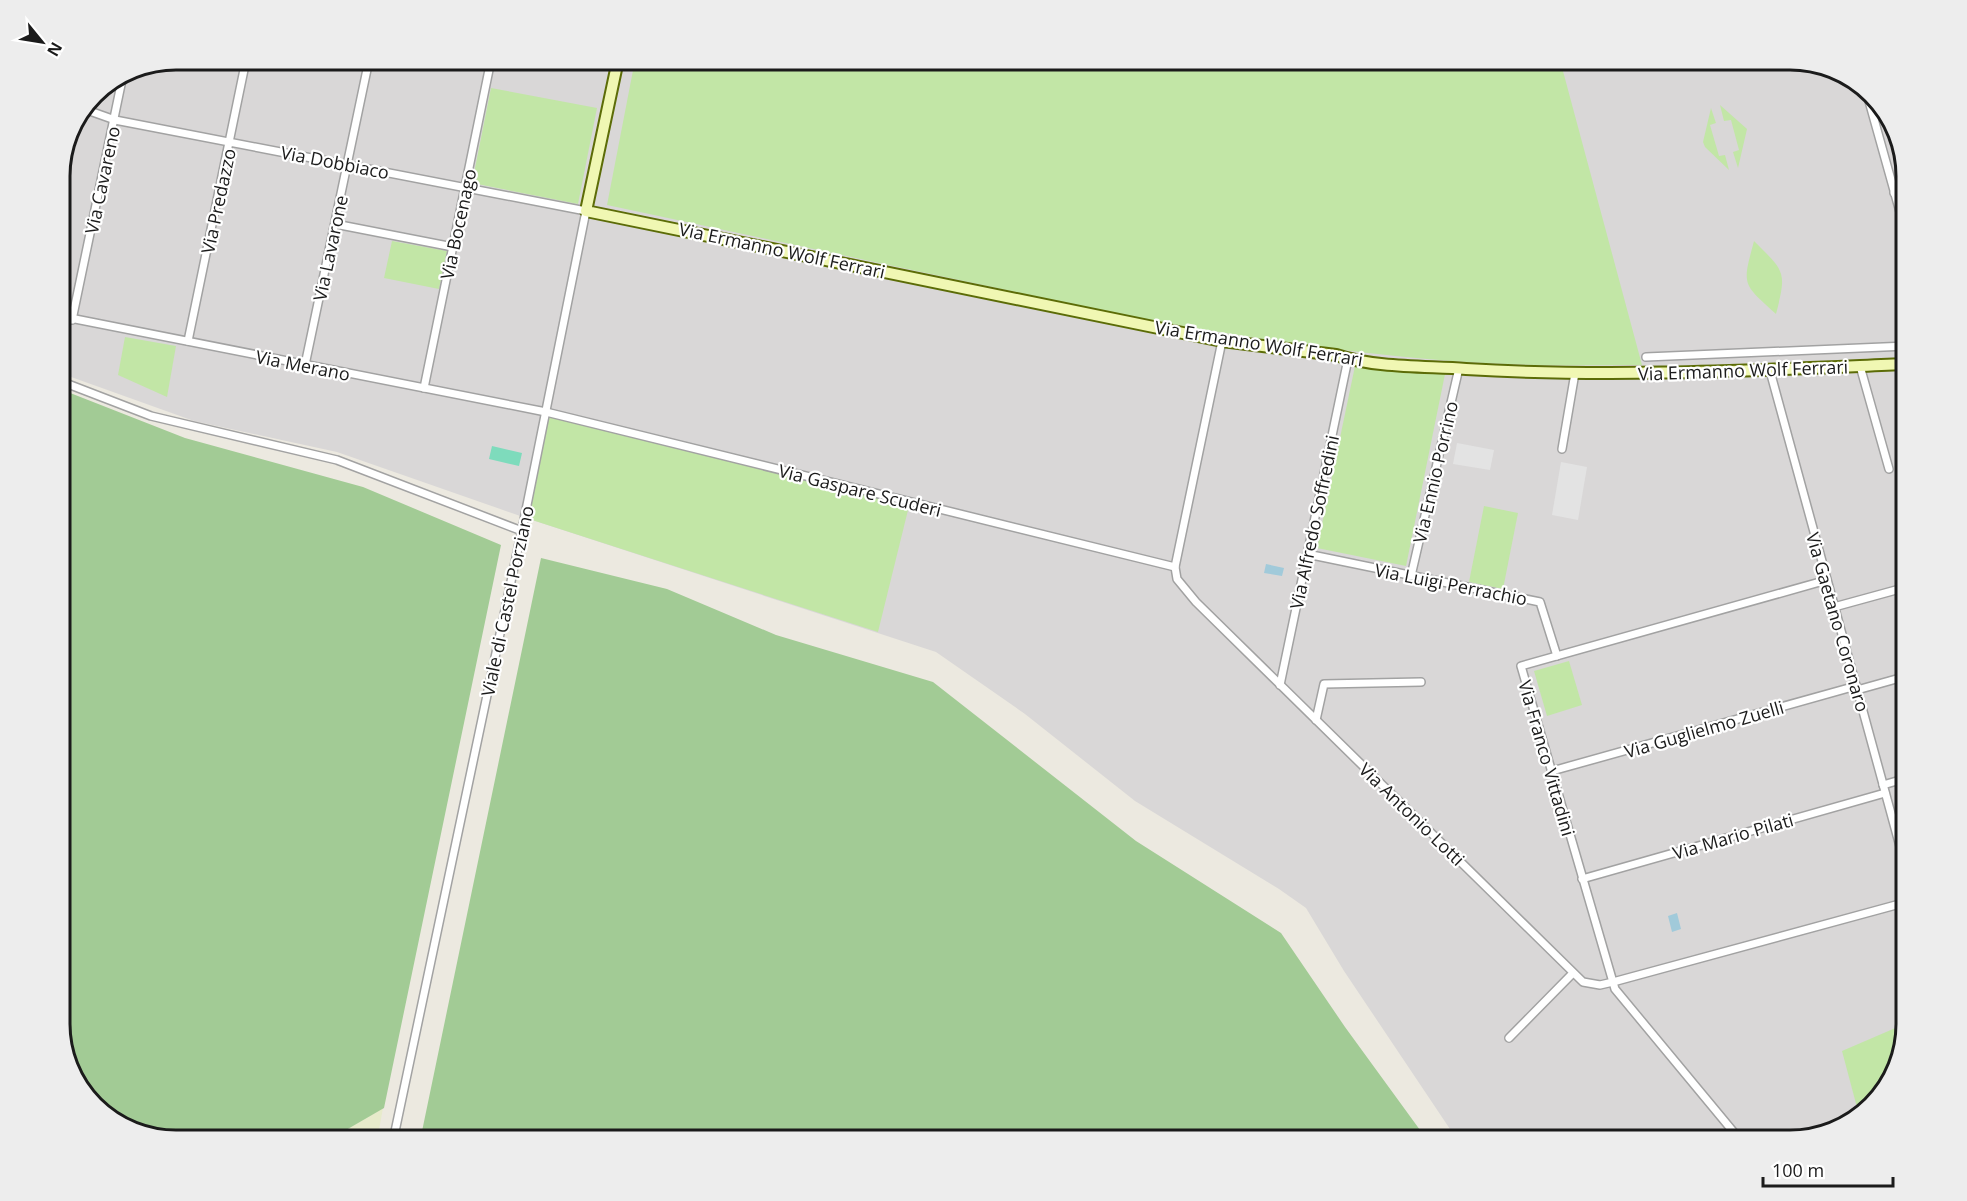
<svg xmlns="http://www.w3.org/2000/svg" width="1967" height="1201" viewBox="0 0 1967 1201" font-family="'Open Sans',sans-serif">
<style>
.residential{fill:#d9d7d7}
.farmland{fill:#e7ebcb}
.grass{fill:#c2e6a6}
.forest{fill:#a2cb95}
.pitch{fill:#7edbbc}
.parking{fill:#e3e3e3}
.water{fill:#a1cada}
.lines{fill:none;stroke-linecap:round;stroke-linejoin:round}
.street-casing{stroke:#a2a2a2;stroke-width:10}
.secondary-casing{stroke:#5c6c07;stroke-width:14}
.street{stroke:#fff;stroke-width:7}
.secondary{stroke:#f0f7b3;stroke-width:10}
.labels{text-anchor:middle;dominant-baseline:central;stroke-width:4.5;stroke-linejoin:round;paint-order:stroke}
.street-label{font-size:18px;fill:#1b1b1b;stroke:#fff}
.rim{fill:none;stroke:#1b1b1b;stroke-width:3}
</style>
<rect width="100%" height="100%" fill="#ece9e0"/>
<polygon class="residential" points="176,60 1790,60 1849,76 1891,118 1907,169 1907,1025 1891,1083 1849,1125 1791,1141 1458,1141 1344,971 1306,908 1279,889 1135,801 1025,714 936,652 526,518 337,452 194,421 60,373 60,169 69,132 94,94 132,69"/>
<polygon class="farmland" points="383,1108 377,1141 327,1141 328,1140"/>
<g class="grass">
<path d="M635 60H1560L1642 365C1606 365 1569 366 1532 365 1402 362 1270 341 1142 319L607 205Z"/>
<polygon points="491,88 597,108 578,204 472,183"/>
<polygon points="1720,105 1747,129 1738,168 1733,152 1739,150 1731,120 1724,121"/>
<polygon points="1711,108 1716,123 1710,125 1719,156 1725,155 1729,170 1705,147 1703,142"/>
<polygon points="392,241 447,251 439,289 384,278"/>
<path d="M1754 241C1785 272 1787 271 1776 314 1742 283 1742 286 1754 241Z"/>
<polygon points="125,337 176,346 167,397 118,375"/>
<polygon points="1355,366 1445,374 1406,566 1317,548"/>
<polygon points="546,412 910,502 878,632 526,518"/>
<polygon points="1484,506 1518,513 1503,589 1469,582"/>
<polygon points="1569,661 1582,705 1547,716 1534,671"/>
<polygon points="1907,1023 1891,1083 1859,1115 1842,1051"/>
</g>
<g class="forest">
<polygon points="60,389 185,438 363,487 501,545 384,1108 327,1141 176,1141 118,1125 76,1083 60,1032"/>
<polygon points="541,558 667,589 776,635 933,682 1136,841 1281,933 1345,1027 1428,1141 420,1141"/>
</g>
<polygon class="pitch" points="492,446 522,453 519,466 489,459"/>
<g class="parking">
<polygon points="1457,443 1494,450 1490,470 1453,464"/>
<polygon points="1561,462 1587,467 1578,520 1552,515"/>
</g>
<g class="water">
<polygon points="1266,564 1284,568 1282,576 1264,573"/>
<polygon points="1677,913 1681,929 1672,932 1668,916"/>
</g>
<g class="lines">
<g class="street-casing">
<g id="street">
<polyline points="1867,94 1907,237"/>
<polyline points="84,109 115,120 586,211 524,520 393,1141"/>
<polyline points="1894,193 1907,190"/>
<polyline points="335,224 453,247"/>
<polyline points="60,316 546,412 1175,567"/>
<polyline points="72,320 123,75"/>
<polyline points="188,341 246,60"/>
<polyline points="1222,341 1175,567 1177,579 1196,602 1583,982 1600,985 1613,982 1907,902"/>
<polyline points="1646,357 1907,346"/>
<polyline points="305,365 369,60"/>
<polyline points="1860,366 1889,469"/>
<polyline points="1770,371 1907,872"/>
<polyline points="60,381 151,416 337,460 522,531"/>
<polyline points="424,388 491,60"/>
<polyline points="1562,449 1575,373"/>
<polyline points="1307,554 1540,602 1557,656"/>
<polyline points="1411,576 1459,368"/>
<polyline points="1834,607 1907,587"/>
<polyline points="1280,685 1348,359"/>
<polyline points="1857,690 1907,676"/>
<polyline points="1316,720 1324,684 1421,682"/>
<polyline points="1552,771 1856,686"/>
<polyline points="1883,785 1907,778"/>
<polyline points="1582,879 1885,793"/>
<polyline points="1509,1038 1573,973"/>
<polyline points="1741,1141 1615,989 1521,666 1827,580"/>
</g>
</g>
<g class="secondary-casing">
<path id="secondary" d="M618 60 586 211 1222 341 1336 355C1376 368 1424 366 1466 369 1614 378 1760 370 1907 364"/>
</g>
<use href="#street" class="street"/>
<use href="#secondary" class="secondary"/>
</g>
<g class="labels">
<g class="street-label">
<text transform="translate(335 162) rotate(11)">Via Dobbiaco</text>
<text transform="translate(102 180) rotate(-78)">Via Cavareno</text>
<text transform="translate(218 201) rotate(-78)">Via Predazzo</text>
<text transform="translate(458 224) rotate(-78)">Via Bocenago</text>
<text transform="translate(330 248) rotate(-78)">Via Lavarone</text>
<text transform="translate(782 250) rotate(12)">Via Ermanno Wolf Ferrari</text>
<text transform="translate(1259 343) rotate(9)">Via Ermanno Wolf Ferrari</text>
<text transform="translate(303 365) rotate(11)">Via Merano</text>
<text transform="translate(1743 370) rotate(-2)">Via Ermanno Wolf Ferrari</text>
<text transform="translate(1435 472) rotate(-77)">Via Ennio Porrino</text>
<text transform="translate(860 490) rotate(14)">Via Gaspare Scuderi</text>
<text transform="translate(1314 522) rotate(-78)">Via Alfredo Soffredini</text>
<text transform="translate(1451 584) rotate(11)">Via Luigi Perrachio</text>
<text transform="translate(507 601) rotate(-78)">Viale di Castel Porziano</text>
<text transform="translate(1838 622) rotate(74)">Via Gaetano Coronaro</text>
<text transform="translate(1704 729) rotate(-16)">Via Guglielmo Zuelli</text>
<text transform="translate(1547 758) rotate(74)">Via Franco Vittadini</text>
<text transform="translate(1412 814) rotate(44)">Via Antonio Lotti</text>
<text transform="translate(1733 836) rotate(-16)">Via Mario Pilati</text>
</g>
</g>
<path d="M0 0H1967V1201H0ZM176 70H1790A106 106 0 0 1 1896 176V1024A106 106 0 0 1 1790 1130H176A106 106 0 0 1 70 1024V176A106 106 0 0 1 176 70Z" fill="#ededed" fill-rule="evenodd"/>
<path class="rim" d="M176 70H1790A106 106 0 0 1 1896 176V1024A106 106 0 0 1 1790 1130H176A106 106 0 0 1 70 1024V176A106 106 0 0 1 176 70Z"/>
<g transform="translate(42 42) rotate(120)" stroke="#ffffff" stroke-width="4.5" paint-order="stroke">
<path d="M0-4.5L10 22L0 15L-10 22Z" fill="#1b1b1b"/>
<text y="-9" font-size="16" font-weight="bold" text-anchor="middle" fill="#1b1b1b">N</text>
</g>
<path d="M1763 1177v9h130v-9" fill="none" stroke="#1b1b1b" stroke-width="3"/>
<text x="1772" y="1177" font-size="18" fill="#1b1b1b" stroke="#ffffff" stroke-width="4.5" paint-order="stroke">100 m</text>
</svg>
